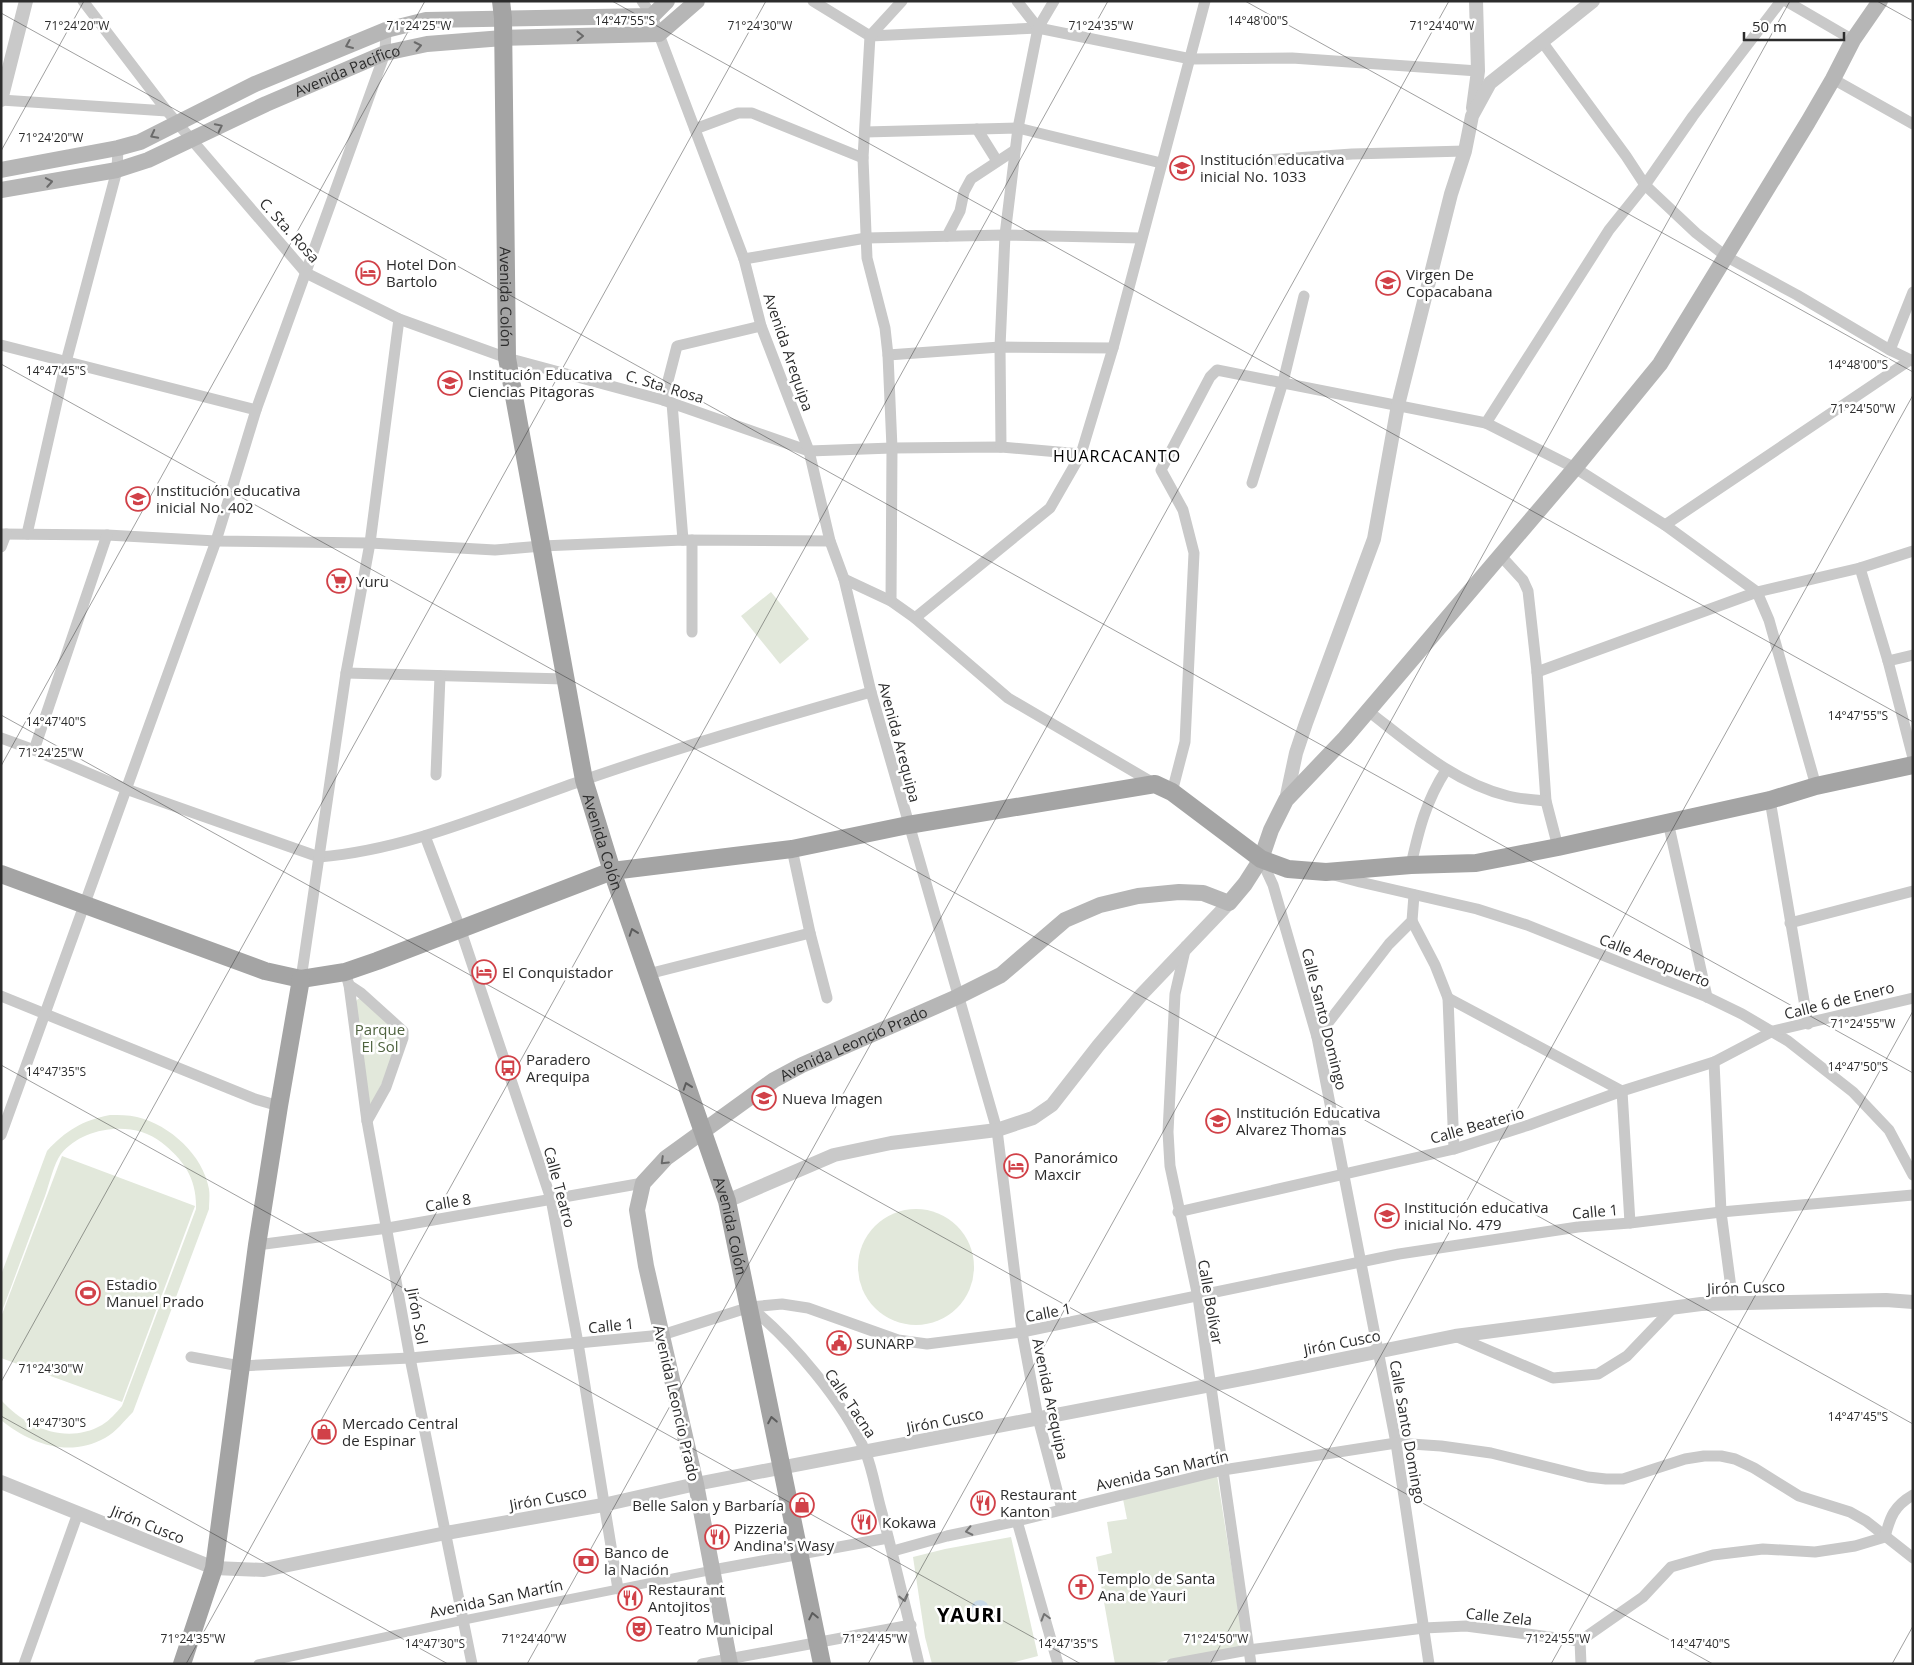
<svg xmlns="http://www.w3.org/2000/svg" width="1914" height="1665" viewBox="0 0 1914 1665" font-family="'Open Sans',sans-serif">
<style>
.green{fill:#e2e8db}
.water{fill:#c9dae7}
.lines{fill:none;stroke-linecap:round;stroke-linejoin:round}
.pedestrian{stroke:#c9c9c9;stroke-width:9}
.minor{stroke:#c9c9c9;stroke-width:11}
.tertiary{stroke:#c9c9c9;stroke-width:14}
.secondary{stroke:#b6b6b6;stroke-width:16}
.primary{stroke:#a4a4a4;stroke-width:18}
.oneway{stroke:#6a6a6a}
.oneway2{stroke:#5c5c5c}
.oneway3{stroke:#737373}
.ticks{fill:none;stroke:#2c2c2c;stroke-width:1;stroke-opacity:0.45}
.labels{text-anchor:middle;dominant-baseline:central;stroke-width:5;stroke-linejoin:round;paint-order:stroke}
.street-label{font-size:15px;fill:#2c2c2c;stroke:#fff}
.poi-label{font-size:15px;fill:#2c2c2c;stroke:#fff;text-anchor:start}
.park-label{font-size:15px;fill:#4f633f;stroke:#fff}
.neighbourhood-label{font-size:16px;letter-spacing:1px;fill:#000;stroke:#fff}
.district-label{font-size:20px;font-weight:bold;letter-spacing:1px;fill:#000;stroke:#fff}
.ticks-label{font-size:12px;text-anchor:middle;fill:#2c2c2c;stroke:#fff;stroke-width:5;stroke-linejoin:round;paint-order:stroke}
</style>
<rect width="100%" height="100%" fill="#fff"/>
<g class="green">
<polygon points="771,592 809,639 780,664 741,616"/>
<polygon points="362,998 400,1032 391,1064 370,1108 355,1002 358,999"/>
<path d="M110 1115C119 1115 128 1115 137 1117 170 1125 203 1155 209 1189 210 1195 209 1203 209 1209L133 1412C124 1421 116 1432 105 1438 69 1458 30 1444 1 1420V1400C26 1428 67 1445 102 1425 110 1420 116 1413 122 1406L196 1209C197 1179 184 1160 161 1142 134 1120 83 1126 61 1154 54 1163 49 1185 45 1196 30 1235 16 1274 1 1314V1275L47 1151C65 1131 83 1120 110 1115Z"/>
<polygon points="62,1156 195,1206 122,1402 1,1358 1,1317"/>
<circle cx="916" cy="1267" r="58"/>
<polygon points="1217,1475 1244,1646 1149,1664 1115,1664 1096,1557 1112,1553 1107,1522 1127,1519 1123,1499"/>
<polygon points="1011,1537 1038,1656 1008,1664 932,1664 925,1637 913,1557 945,1549"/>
</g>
<circle class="water" cx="980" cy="1609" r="9"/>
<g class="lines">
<polyline class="pedestrian" points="258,1664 464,1620 713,1570"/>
<g class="minor">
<polyline points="83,1 167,111 306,273 399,319 507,358 663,400 809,451 892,448 1001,447 1081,454"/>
<polyline points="642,1 652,16 744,259 761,326 809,451 830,541 844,579 871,692 997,1130 1022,1332 1038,1418 1062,1509"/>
<polyline points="813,1 870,36 1038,28 1191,59 1292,58 1478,71"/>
<polyline points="1017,1 1038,28"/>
<polyline points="1786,1 1853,40"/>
<polyline points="1543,43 1626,156 1645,185 1696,233 1727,257 1797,295 1890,350 1913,361"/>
<polyline points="1833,79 1913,124"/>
<polyline points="1,100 167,111"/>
<polyline points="695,129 738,113 752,113 863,158"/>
<polyline points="977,129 997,161"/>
<polyline points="865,132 1018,128 1161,163"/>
<polyline points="1239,162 1352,154 1465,151"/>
<polyline points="947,236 960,211 964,192 971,179 1015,150"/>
<polyline points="744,259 866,238 1005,235 1141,238"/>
<polyline points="1,345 256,410"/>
<polyline points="1890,350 1913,292"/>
<polyline points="888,355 1000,347 1113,348"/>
<polyline points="663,400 677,346 761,326"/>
<polyline points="672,403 683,540"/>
<polyline points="1486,423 1609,230 1645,185 1693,116 1781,1"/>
<polyline points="1001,447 1000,347 1005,235 1018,128 1038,28 1054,1"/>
<polyline points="1252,483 1283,382 1304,296"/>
<polyline points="1665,525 1910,360"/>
<polyline points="1,534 107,535 216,541 370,543 495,550 542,546 683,540 830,541"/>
<polyline points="27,534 66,362 117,170 118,148"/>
<polyline points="692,540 692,632"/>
<polyline points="1,547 6,534"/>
<polyline points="1501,556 1523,580 1528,591 1537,672 1546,801 1558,847"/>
<polyline points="1860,568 1888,661 1913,758"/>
<polyline points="844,579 891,601 915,618 1008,698 1155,784"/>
<polyline points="891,601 892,448 888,355 885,328 867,258 863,158 870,36 902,1"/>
<polyline points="915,618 1050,508 1081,454 1113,348 1205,1"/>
<polyline points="1888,661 1913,655"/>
<polyline points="1537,672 1757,592 1860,568 1913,551"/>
<polyline points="346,673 565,679"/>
<path d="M1368 711C1411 744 1454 783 1508 796 1520 799 1534 800 1546 801"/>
<path d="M1 738 34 750 126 789 319 857C408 850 497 810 581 781 676 748 773 720 871 692"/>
<polyline points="34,750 107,535"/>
<polyline points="436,775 440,676"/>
<polyline points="1172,792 1185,742 1194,553 1183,510 1161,470 1210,377 1217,370 1486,423 1575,468 1665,525 1757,592 1769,620 1816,786"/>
<polyline points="1770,800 1808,1024"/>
<polyline points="1668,822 1707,997"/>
<polyline points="425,836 460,928 551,1199 578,1343 618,1589"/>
<polyline points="792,849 810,933 827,998"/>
<polyline points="1261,859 1273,885 1317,1037 1396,1443 1429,1664"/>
<path d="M1411 865C1419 829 1426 801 1446 770"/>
<polyline points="1334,875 1360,882 1477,909 1527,925 1707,997 1742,1014 1788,1041 1853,1092 1889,1130 1913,1175"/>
<polyline points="1412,921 1435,965 1448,998 1454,1149"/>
<polyline points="1790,923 1913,891"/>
<polyline points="1186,946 1175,994 1168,1132 1170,1166 1198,1297 1251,1664"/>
<polyline points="345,972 349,985 367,1121 410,1358 472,1664"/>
<polyline points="648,974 810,933"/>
<polyline points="301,979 346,673 370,543 399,319"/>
<polyline points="349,985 361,993 403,1031 403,1038 386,1087 367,1121"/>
<polyline points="1,996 255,1099 279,1106"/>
<polyline points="1448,998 1622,1091 1630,1223"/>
<polyline points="1317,1037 1389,944 1412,921 1414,895"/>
<polyline points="1714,1062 1721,1212 1733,1303"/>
<polyline points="1,1135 216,541 256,410 385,53 386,30"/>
<polyline points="1178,1212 1454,1149 1529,1125 1622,1091 1714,1062 1773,1031 1913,998"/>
<polyline points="257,1245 388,1228 643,1183"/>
<path d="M750 1307C791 1340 844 1402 865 1451 873 1470 876 1493 882 1513 895 1563 907 1613 919 1664"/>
<polyline points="1455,1336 1553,1378 1598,1374 1627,1356 1672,1309"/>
<polyline points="191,1357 240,1366 410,1358 578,1343 662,1335 750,1307 782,1304 808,1308 898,1340 927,1344 1022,1332 1399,1254 1578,1227 1630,1223 1721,1212 1913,1195"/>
<polyline points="1017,1521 1058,1664"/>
<polyline points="893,1551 947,1536 1017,1521 1223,1470 1396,1443 1441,1446 1491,1453 1588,1477 1606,1479 1623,1479 1685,1459 1704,1456 1721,1456 1735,1459 1754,1468 1799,1496 1850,1512 1866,1521 1913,1558"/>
<polyline points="713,1570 888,1538"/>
<polyline points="1580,1641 1581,1664"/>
<polyline points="24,1664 78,1513"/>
<polyline points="702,1664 911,1625"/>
<path d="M1172 1664 1248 1650 1424 1628 1466 1626 1580 1641 1643 1597 1671 1567 1713 1555 1763 1549 1815 1552 1855 1546 1885 1537C1890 1517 1894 1506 1913 1495"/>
</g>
<g class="tertiary">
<polyline points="1,100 26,1"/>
<polyline points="1473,108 1478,71 1476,1"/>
<polyline points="1286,800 1296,753 1306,723 1374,539 1398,405 1451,194 1465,151 1472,116 1490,83 1593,1"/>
<polyline points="727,1201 834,1155 891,1143 997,1130 1033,1118 1052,1105 1098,1046 1142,994 1229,903"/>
<polyline points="1,1482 214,1568 264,1570 446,1533 603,1505 696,1484 1253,1377 1455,1336 1701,1304 1886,1300 1913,1302"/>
</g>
<g class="secondary">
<polyline points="1,170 118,148 140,142 255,84 386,30 426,20 652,16 667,1"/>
<path id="s1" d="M1 190 117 170 148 160 266 104 385 53 427 44 503 38 659 34 697 1"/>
<path id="s2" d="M730 1664 696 1484 646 1266 637 1210 643 1183 666 1158 774 1080 802 1065 957 997 1001 975 1065 920 1100 905 1138 896 1179 892 1203 893 1229 903 1245 884 1261 859 1271 830 1286 800 1345 738 1575 468 1660 364 1808 122 1833 79 1853 40 1880 1"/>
</g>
<g class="primary">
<path id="s3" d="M501 1 503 18 507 358 584 780 612 871 727 1201 822 1664"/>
<polyline points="1,874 265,971 301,979 345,972 377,961 612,871 792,849 908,825 1155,784 1172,792 1261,859 1288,869 1326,872 1411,865 1476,863 1558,847 1770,800 1816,786 1913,765"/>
<polyline points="182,1664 214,1568 257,1245 279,1106 301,979"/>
</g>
</g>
<defs><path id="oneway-chevron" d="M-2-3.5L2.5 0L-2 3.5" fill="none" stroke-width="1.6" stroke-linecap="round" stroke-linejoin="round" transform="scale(1.25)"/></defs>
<g class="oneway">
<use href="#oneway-chevron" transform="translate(580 36) rotate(-1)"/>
<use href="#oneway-chevron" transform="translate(349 45) rotate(157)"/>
<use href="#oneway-chevron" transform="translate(418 46) rotate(-12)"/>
<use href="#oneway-chevron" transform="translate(219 127) rotate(-26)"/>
<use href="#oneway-chevron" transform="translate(154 135) rotate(153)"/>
<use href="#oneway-chevron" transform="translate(49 182) rotate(-10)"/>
<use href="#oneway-chevron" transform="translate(664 1161) rotate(136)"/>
</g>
<g class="oneway2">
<use href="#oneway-chevron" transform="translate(633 932) rotate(-109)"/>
<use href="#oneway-chevron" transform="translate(687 1086) rotate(-109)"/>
<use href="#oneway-chevron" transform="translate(772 1420) rotate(-101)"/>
<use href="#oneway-chevron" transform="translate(813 1616) rotate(-102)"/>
</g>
<g class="oneway3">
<use href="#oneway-chevron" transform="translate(969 1531) rotate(168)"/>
<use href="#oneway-chevron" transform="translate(904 1598) rotate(76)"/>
<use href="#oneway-chevron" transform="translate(1045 1617) rotate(-106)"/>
</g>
<path class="ticks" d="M612 1 1913 722M1245 1 1913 372M1877 1 1913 21M1 13 1913 1073M1 151 84 1M1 364 1913 1424M1 715 1713 1664M1 766 425 1M1 1065 1081 1664M1 1382 766 1M1 1416 448 1664M186 1664 1108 1M527 1664 1449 1M868 1664 1790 1M1210 1664 1913 395M1551 1664 1913 1011M1892 1664 1913 1626"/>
<defs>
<g id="school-ring" transform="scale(1.25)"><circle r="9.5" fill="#fff" stroke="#d14148" stroke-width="1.5"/><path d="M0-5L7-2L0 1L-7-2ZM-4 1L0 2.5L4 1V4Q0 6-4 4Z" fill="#d14148"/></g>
<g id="hotel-ring" transform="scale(1.25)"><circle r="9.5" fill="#fff" stroke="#d14148" stroke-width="1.5"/><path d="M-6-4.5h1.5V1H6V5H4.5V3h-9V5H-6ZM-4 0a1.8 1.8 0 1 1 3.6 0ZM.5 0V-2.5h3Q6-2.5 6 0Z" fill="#d14148"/></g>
<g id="supermarket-ring" transform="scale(1.25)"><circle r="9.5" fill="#fff" stroke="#d14148" stroke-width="1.5"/><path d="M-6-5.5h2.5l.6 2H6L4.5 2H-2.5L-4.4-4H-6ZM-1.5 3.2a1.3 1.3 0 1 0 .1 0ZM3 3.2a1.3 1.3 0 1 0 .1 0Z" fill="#d14148"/></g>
<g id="bus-ring" transform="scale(1.25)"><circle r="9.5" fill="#fff" stroke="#d14148" stroke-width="1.5"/><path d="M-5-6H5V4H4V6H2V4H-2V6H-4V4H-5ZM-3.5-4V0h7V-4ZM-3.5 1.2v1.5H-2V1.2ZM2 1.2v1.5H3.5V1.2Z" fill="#d14148"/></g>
<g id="stadium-ring" transform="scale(1.25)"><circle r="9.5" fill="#fff" stroke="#d14148" stroke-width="1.5"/><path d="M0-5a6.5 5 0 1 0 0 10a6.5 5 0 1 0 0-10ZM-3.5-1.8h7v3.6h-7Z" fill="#d14148"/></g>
<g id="civic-ring" transform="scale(1.25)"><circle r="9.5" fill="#fff" stroke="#d14148" stroke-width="1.5"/><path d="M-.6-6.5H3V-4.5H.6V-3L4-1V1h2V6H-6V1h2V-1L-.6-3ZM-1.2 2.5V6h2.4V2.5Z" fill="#d14148"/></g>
<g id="shop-ring" transform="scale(1.25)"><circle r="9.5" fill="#fff" stroke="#d14148" stroke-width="1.5"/><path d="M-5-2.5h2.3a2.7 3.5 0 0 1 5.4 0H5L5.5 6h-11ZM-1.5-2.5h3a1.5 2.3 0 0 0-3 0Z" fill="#d14148"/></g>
<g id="restaurant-ring" transform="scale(1.25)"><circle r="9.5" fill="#fff" stroke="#d14148" stroke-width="1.5"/><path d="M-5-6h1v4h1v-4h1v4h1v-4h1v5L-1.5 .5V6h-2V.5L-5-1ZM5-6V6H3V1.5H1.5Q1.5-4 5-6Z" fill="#d14148"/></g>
<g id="bank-ring" transform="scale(1.25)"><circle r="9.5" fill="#fff" stroke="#d14148" stroke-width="1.5"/><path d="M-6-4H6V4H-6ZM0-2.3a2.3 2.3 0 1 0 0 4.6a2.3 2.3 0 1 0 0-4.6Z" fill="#d14148"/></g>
<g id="church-ring" transform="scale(1.25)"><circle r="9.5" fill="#fff" stroke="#d14148" stroke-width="1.5"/><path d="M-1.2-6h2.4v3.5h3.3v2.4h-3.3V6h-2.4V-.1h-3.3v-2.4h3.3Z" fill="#d14148"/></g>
<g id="theatre-ring" transform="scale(1.25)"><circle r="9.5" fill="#fff" stroke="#d14148" stroke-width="1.5"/><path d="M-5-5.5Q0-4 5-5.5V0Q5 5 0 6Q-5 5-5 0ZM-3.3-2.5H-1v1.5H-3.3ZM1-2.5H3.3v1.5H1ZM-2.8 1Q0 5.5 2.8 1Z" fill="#d14148"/></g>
</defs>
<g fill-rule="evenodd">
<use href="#school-ring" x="1182" y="168"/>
<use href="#hotel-ring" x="368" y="273"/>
<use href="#school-ring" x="1388" y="283"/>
<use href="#school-ring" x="450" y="383"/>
<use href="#school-ring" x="138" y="499"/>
<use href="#supermarket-ring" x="339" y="581"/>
<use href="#hotel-ring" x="484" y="972"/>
<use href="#bus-ring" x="508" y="1068"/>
<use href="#school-ring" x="764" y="1098"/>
<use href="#school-ring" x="1218" y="1121"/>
<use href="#hotel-ring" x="1016" y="1166"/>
<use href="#school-ring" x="1387" y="1216"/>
<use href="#stadium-ring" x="88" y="1293"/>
<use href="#civic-ring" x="839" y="1343"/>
<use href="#shop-ring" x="324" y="1432"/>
<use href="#restaurant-ring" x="983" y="1503"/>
<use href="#shop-ring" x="802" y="1505"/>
<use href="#restaurant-ring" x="864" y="1522"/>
<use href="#restaurant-ring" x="717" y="1537"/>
<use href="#bank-ring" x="586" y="1561"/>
<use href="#church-ring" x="1081" y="1587"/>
<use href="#restaurant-ring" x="630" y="1598"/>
<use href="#theatre-ring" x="639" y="1629"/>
</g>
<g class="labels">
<g class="street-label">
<text stroke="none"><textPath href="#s1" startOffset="369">Avenida Pacifico</textPath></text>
<text transform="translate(290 230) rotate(48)">C. Sta. Rosa</text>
<text stroke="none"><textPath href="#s3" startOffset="296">Avenida Colón</textPath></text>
<text transform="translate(789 352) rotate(71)">Avenida Arequipa</text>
<text transform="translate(665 386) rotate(17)">C. Sta. Rosa</text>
<text transform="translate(900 742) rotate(75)">Avenida Arequipa</text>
<text stroke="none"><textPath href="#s3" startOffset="851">Avenida Colón</textPath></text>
<text transform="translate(1655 960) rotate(22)">Calle Aeropuerto</text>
<text transform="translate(1839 1000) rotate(-14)">Calle 6 de Enero</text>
<text transform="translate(1325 1019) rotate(76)">Calle Santo Domingo</text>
<text stroke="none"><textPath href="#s2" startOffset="746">Avenida Leoncio Prado</textPath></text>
<text transform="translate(1477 1125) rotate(-16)">Calle Beaterio</text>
<text transform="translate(560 1187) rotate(75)">Calle Teatro</text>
<text transform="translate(448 1202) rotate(-10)">Calle 8</text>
<text transform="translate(1595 1211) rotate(-5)">Calle 1</text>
<text stroke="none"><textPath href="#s3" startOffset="1256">Avenida Colón</textPath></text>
<text transform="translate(1746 1287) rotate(-2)">Jirón Cusco</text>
<text transform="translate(1211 1302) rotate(80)">Calle Bolívar</text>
<text transform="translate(1048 1312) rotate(-11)">Calle 1</text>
<text transform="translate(418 1316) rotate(80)">Jirón Sol</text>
<text transform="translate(611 1325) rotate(-6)">Calle 1</text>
<text transform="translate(1342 1342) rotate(-11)">Jirón Cusco</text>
<text transform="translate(1051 1399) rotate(78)">Avenida Arequipa</text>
<text transform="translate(677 1403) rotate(77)">Avenida Leoncio Prado</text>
<text transform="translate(851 1403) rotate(56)">Calle Tacna</text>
<text transform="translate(945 1420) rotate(-11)">Jirón Cusco</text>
<text transform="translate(1408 1432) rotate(80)">Calle Santo Domingo</text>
<text transform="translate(1162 1470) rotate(-13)">Avenida San Martín</text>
<text transform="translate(548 1498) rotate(-10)">Jirón Cusco</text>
<text transform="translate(148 1524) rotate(22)">Jirón Cusco</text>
<text transform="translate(496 1598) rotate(-12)">Avenida San Martín</text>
<text transform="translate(1499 1616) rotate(6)">Calle Zela</text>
</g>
<g class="poi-label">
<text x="1200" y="159">Institución educativa<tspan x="1200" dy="17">inicial No. 1033</tspan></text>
<text x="386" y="264">Hotel Don<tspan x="386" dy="17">Bartolo</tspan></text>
<text x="1406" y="274">Virgen De<tspan x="1406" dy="17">Copacabana</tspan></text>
<text x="468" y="374">Institución Educativa<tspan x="468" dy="17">Ciencias Pitagoras</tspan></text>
<text x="156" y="490">Institución educativa<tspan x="156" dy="17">inicial No. 402</tspan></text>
<text x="356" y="581">Yuru</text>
<text x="502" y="972">El Conquistador</text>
<text x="526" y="1059">Paradero<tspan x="526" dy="17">Arequipa</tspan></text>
<text x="782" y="1098">Nueva Imagen</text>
<text x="1236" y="1112">Institución Educativa<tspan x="1236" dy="17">Alvarez Thomas</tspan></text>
<text x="1034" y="1157">Panorámico<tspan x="1034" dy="17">Maxcir</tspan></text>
<text x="1404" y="1207">Institución educativa<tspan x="1404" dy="17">inicial No. 479</tspan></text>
<text x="106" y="1284">Estadio<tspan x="106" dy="17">Manuel Prado</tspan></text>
<text x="856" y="1343">SUNARP</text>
<text x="342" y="1423">Mercado Central<tspan x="342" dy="17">de Espinar</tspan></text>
<text x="1000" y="1494">Restaurant<tspan x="1000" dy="17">Kanton</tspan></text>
<text x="784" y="1505" text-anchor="end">Belle Salon y Barbaría</text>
<text x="882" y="1522">Kokawa</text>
<text x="734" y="1528">Pizzeria<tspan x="734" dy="17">Andina's Wasy</tspan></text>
<text x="604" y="1552">Banco de<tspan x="604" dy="17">la Nación</tspan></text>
<text x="1098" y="1578">Templo de Santa<tspan x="1098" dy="17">Ana de Yauri</tspan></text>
<text x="648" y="1589">Restaurant<tspan x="648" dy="17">Antojitos</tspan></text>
<text x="656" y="1629">Teatro Municipal</text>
</g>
<g class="park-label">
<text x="380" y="1029">Parque<tspan x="380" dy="17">El Sol</tspan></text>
</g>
<g class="neighbourhood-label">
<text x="1117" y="456">HUARCACANTO</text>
</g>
<g class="district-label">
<text x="970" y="1614">YAURI</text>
</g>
</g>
<g class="ticks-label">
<text x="625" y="25">14°47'55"S</text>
<text x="1258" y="25">14°48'00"S</text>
<text x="77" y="30">71°24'20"W</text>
<text x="419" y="30">71°24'25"W</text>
<text x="760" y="30">71°24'30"W</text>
<text x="1101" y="30">71°24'35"W</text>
<text x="1442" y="30">71°24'40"W</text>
<text x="51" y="142">71°24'20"W</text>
<text x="1858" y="369">14°48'00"S</text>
<text x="56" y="375">14°47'45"S</text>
<text x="1863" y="413">71°24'50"W</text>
<text x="1858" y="720">14°47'55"S</text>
<text x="56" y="726">14°47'40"S</text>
<text x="51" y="757">71°24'25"W</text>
<text x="1863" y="1028">71°24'55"W</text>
<text x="1858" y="1071">14°47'50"S</text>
<text x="56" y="1076">14°47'35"S</text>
<text x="51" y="1373">71°24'30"W</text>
<text x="1858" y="1421">14°47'45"S</text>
<text x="56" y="1427">14°47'30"S</text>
<text x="193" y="1643">71°24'35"W</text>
<text x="534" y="1643">71°24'40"W</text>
<text x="875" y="1643">71°24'45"W</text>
<text x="1216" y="1643">71°24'50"W</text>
<text x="1558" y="1643">71°24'55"W</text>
<text x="435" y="1648">14°47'30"S</text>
<text x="1068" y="1648">14°47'35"S</text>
<text x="1700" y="1648">14°47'40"S</text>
</g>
<rect width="1914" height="1665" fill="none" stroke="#2c2c2c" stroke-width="5"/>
<path d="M1744 32v8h100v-8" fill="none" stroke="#2c2c2c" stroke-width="2.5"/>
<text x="1752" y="32" font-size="15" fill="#2c2c2c" stroke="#ffffff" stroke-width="4" paint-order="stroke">50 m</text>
</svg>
